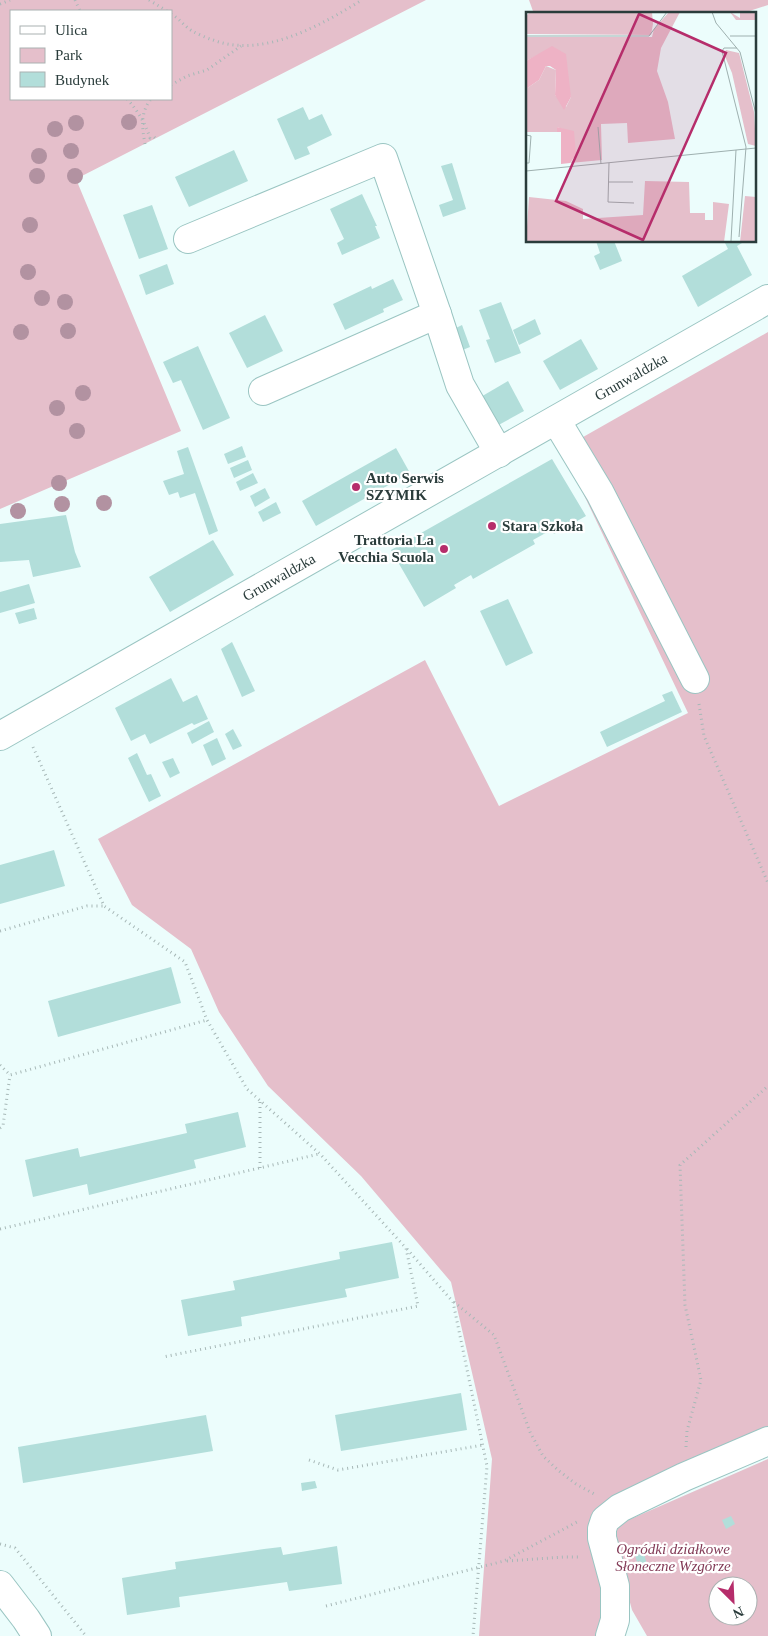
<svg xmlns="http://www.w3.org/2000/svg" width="768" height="1636" viewBox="0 0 768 1636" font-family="Georgia,serif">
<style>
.green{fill:#e5bfcb;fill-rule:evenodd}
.building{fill:#b2deda}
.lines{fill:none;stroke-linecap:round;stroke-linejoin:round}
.minor-casing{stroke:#9ac5c2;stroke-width:30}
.path{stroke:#a7b8b7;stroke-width:3;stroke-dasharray:1 4;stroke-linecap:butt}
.minor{stroke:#fff;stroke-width:28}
.tree{fill:#b292a1}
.poi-dot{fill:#b62d6b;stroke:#fff;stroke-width:2}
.labels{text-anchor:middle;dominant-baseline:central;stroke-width:4.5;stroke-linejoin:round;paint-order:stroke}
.street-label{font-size:15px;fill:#2a3c3b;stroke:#fff}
.poi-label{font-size:15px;font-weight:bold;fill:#2a3c3b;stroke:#fff;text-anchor:start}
.park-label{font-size:15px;font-style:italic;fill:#833b57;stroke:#fff}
.inset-road{fill:none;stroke:#9eb0af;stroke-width:1}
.view{fill:#b62d6b;fill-opacity:0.15;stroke:#b62d6b;stroke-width:2.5}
.inset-edge{fill:none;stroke:#2a3c3b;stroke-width:2.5}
</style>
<rect width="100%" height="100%" fill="#ecfdfc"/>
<g class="green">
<path d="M0 0H426L76 179 181 431 0 509ZM11 11H171V99H11Z"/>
<polygon points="529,0 768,0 768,5 740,14 534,14"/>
<polygon points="768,332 768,1436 593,1513 589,1531 606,1582 602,1636 479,1636 492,1459 451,1282 361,1176 268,1086 219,1012 191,949 132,905 98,839 425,660 499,806 688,713 562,449"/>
<path d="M768 1459V1636H647L632 1610 610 1528ZM718 1586H748V1616H718Z"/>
</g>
<g class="building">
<polygon points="303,107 309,120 322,114 332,135 307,147 310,154 295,160 277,119"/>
<polygon points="234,150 248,181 189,207 175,177"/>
<polygon points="452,163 466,209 443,217 439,205 453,200 441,166"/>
<polygon points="362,194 377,226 375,226 380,238 342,255 337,243 344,239 330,209"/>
<polygon points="152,205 168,249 139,259 123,215"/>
<polygon points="596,241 614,241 622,261 600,270 594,256 600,253"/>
<polygon points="724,241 741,241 742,243 737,246 752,275 698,307 682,276 728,249"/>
<polygon points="167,264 174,284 146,295 139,275"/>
<polygon points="393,279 403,300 383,309 384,312 345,330 333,304 371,286 372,289"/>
<polygon points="501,302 521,353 495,363 486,340 490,339 479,310"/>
<polygon points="265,315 283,351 247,368 229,333"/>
<polygon points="535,319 541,334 519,345 513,330"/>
<polygon points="462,325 470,347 460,351 452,330"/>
<polygon points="581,339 598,369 560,390 543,361"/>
<polygon points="198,346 230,418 203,430 181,380 173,383 163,362"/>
<polygon points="508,381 524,411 495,427 479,398"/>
<polygon points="242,446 246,457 228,464 224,454"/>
<polygon points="188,447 218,531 209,535 195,493 180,498 178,492 169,495 163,481 184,474 177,451"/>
<polygon points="396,448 410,473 316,526 302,501"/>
<polygon points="552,459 586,516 554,534 551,530 533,540 535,544 473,579 471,575 454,585 456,588 424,607 391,550"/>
<polygon points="248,460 252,470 234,478 230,468"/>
<polygon points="253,473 258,483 240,491 236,482"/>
<polygon points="265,488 270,498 255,507 250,496"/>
<polygon points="276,502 281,513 263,522 258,512"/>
<polygon points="66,515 75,552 81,567 33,577 29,560 0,562 0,524"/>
<polygon points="213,540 234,575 170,612 149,577"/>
<polygon points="29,584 35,603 0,613 0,592"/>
<polygon points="508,599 533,653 506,666 480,611"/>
<polygon points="34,608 37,619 19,624 15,613"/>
<polygon points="232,642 255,691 242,697 221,649"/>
<polygon points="171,678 183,702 197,695 208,719 194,725 192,723 150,744 145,734 131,741 115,708"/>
<polygon points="672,691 682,712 607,747 600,732 665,701 662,695"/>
<polygon points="209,721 214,732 192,744 187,733"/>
<polygon points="233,729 242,746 233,750 225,734"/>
<polygon points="217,738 226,759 212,766 203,745"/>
<polygon points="137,753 147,775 151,774 161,796 149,802 128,758"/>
<polygon points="173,758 180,773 170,778 162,762"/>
<polygon points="54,850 65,886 0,904 0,865"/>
<polygon points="171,967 181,1003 58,1037 48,1001"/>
<polygon points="238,1112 246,1147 194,1160 196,1168 89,1195 87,1184 33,1197 25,1160 78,1148 80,1157 187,1133 185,1124"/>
<polygon points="392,1242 399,1278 345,1289 347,1297 241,1317 242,1326 188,1336 181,1300 235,1290 233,1281 340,1259 339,1252"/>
<polygon points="461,1393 467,1430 341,1451 335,1415"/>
<polygon points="206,1415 213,1451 23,1483 18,1447"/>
<polygon points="315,1481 317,1488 302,1491 301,1483"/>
<polygon points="731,1516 735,1524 726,1529 722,1520"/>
<polygon points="337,1546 342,1584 289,1591 287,1582 179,1597 180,1607 127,1615 122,1578 176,1569 175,1562 264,1549 281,1547 283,1555"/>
<polygon points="644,1553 647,1565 641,1566 640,1561 637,1562 635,1555"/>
</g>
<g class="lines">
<g class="minor-casing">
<g id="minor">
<polyline points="188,239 383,158 437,314 460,385 499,453"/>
<polyline points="263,391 437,314"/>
<polyline points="556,420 600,493 695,679"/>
<path id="s1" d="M0 736 768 299"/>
<polyline points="0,1585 26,1619 37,1636"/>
<polyline points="610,1636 615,1620 615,1586 602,1538 602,1529 605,1520 620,1508 684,1477 768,1441"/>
</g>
</g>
<g class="path">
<polyline points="75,0 80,11"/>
<polyline points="149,0 167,11"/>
<polyline points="0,4 10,0"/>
<path d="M171 14C179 18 184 26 192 31 198 34 206 38 213 40 263 59 321 25 362 0"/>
<polyline points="171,85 187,76 207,70 241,46"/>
<path d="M127 99C138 111 145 123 150 138L154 137 155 138"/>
<path d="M145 144C142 127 140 113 151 99"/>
<polyline points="699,704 704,736 768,883"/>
<polyline points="33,747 104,906 185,962 207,1020 247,1089 320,1154 406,1248 418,1306 163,1357"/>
<polyline points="0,931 87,906 104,906"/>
<polyline points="0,1065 10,1075 207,1020"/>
<polyline points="0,1128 3,1126 10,1075"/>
<polyline points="260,1168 260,1101"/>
<polyline points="0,1229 319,1154"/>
<polyline points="407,1249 453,1302 487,1466 473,1636"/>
<polyline points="454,1302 494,1335 530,1432 543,1456 559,1471 576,1484 596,1495"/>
<polyline points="686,1447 687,1431 701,1380 685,1305 680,1165 768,1086"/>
<polyline points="309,1460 338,1470 483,1445"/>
<polyline points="0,1544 15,1548 86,1636"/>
<polyline points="507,1561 564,1557 581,1557"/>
<polyline points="326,1606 504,1561 577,1522"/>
</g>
<use href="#minor" class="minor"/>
</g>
<g class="tree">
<circle cx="129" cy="122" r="8"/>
<circle cx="76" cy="123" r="8"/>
<circle cx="55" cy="129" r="8"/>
<circle cx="71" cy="151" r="8"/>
<circle cx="39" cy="156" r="8"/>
<circle cx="37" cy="176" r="8"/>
<circle cx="75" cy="176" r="8"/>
<circle cx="30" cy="225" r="8"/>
<circle cx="28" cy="272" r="8"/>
<circle cx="42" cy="298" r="8"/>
<circle cx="65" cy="302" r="8"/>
<circle cx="68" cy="331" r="8"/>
<circle cx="21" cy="332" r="8"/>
<circle cx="83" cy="393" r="8"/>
<circle cx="57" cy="408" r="8"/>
<circle cx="77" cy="431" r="8"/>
<circle cx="59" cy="483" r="8"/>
<circle cx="104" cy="503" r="8"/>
<circle cx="62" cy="504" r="8"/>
<circle cx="18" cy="511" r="8"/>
</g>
<g class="poi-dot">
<circle cx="356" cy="487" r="5"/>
<circle cx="492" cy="526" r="5"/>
<circle cx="444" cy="549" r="5"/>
</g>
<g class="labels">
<g class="street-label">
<text stroke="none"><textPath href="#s1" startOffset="726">Grunwaldzka</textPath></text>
<text stroke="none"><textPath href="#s1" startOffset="321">Grunwaldzka</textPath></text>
</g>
<g class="poi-label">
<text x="366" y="478">Auto Serwis<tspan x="366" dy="17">SZYMIK</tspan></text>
<text x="502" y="526">Stara Szkoła</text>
<text x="434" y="540" text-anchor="end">Trattoria La<tspan x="434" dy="17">Vecchia Scuola</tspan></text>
</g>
<g class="park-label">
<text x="673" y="1549">Ogródki działkowe<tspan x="673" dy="17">Słoneczne Wzgórze</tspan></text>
</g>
</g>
<g transform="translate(526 12)">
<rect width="230" height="230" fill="#ecfdfc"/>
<path d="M4 0H126L127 12 125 23 0 22V4ZM143 0H154L135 36 131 59 142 90 149 127 102 131 101 111 75 112 76 148 44 151 48 147V121L31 115V120H0V77L13 68 20 54 30 58 29 83 40 95 45 85 22 38 0 49V25H126L128 17ZM204 0 214 6V0H230V8H210ZM200 38 213 41 228 100 230 134 222 132 206 61 198 42ZM119 169 163 170 164 201H179V208H187V190L203 192 198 230H0L3 185 40 189 57 197V207L117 203ZM219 184 230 185V230H214Z" fill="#e5bfcb"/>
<path d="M26 34 40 42 45 85 38 98 29 83 30 58 24 54H20L13 68 0 77V49ZM31 115 48 119 50 143 44 151 35 152V120H31Z" fill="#eeb2c5"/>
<path class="inset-road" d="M186 0 190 11 214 40 230 102M0 24H123L141 0M204 24H230M211 36H198L196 39 220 135 213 225M72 115 75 152M0 123 5 124 3 151H0M83 151 82 190 108 191M0 159 230 136M83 170H107M205 229 210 138"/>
<path class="view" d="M113 2 200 41 117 228 30 189Z"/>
<rect width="230" height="230" class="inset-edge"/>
</g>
<rect x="10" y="10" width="162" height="90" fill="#ffffff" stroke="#aab1b1"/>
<rect x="20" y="26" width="25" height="8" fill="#ffffff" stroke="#aab1b1"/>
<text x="55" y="35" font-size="15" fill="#2a3c3b">Ulica</text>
<rect x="20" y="48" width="25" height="15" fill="#e5bfcb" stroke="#aab1b1"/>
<text x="55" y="60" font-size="15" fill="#2a3c3b">Park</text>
<rect x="20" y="72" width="25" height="15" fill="#b2deda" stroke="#aab1b1"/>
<text x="55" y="85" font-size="15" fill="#2a3c3b">Budynek</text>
<g transform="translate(733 1601) rotate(156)"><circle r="24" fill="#ffffff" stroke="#aab1b1"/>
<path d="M0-4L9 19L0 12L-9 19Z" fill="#b62d6b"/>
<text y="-8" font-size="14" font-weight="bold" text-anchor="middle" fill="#2a3c3b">N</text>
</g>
</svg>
